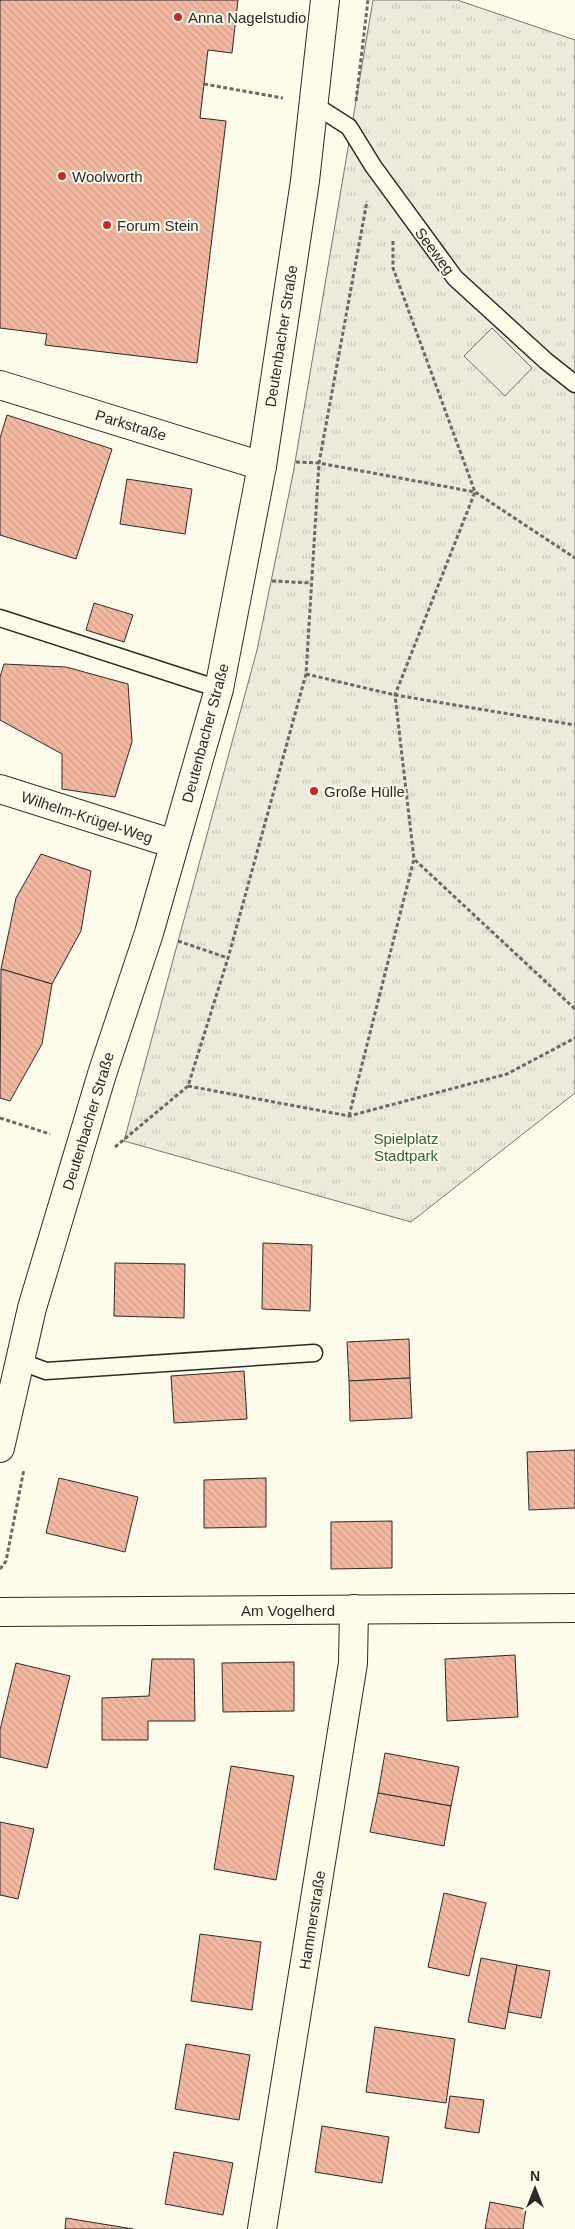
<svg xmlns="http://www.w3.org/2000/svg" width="575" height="2229" viewBox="0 0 575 2229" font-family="Helvetica,sans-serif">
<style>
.park{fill:url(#park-tufts);stroke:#74746e}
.pitch{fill:#ecebdb;stroke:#74746e}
.building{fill:url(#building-back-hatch);stroke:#2b2b2b}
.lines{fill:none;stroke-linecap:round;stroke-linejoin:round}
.lane-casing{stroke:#2b2b2b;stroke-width:19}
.street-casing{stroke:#2b2b2b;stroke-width:30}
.secondary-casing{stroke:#2b2b2b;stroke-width:30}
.path{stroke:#6a6964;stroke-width:3;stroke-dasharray:4 2.5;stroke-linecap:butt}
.lane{stroke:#fdfbea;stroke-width:16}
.street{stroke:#fdfbea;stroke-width:28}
.secondary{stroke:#fdfbea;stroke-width:28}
.poi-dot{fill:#c62828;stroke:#fdfbea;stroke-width:2}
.labels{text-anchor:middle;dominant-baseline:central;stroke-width:4;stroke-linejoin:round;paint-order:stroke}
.poi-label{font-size:15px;fill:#2b2b2b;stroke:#fdfbea;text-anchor:start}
.street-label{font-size:15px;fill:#2b2b2b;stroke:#fdfbea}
.park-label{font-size:15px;fill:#34623c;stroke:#fdfbea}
</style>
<defs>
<pattern id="park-tufts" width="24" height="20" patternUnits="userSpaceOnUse" patternTransform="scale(1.25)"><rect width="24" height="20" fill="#ecebdb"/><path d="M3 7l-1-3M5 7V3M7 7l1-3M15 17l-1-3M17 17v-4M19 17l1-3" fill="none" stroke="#cbcabc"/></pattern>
<pattern id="building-back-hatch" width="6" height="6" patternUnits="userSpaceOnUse" patternTransform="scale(1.25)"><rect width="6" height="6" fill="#f2b8a0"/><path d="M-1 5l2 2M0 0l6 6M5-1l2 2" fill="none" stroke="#d09e8a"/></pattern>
</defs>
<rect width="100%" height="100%" fill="#fdfbea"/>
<polygon class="park" points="373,0 457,0 575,40 575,1093 411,1222 124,1141 257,650 293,474"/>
<polygon class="pitch" points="492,328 532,368 505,396 464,356"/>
<g class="building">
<polygon points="0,0 238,0 232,53 208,50 200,118 226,121 197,363 45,345 47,334 0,328"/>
<polygon points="7,415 112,449 76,559 0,535 0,438"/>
<polygon points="127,479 192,489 185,534 120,524"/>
<polygon points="94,603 133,615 124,642 86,630"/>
<polygon points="4,664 66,667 128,684 132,742 115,797 62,789 62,754 0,720 0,677"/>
<polygon points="41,854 91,871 81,931 52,984 1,969 16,898"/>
<polygon points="1,969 52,984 42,1044 10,1101 0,1098"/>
<polygon points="263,1243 312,1245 310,1311 262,1309"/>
<polygon points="115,1263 185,1264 184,1318 114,1316"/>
<polygon points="409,1339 410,1378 349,1381 347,1342"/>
<polygon points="244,1371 247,1419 174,1423 171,1376"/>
<polygon points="410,1378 412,1418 350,1421 349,1381"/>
<polygon points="575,1450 575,1508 529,1510 527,1452"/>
<polygon points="59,1478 138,1497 125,1552 46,1533"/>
<polygon points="266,1478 266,1527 204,1528 204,1480"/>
<polygon points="392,1521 392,1568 331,1569 331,1522"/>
<polygon points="515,1655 518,1717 447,1721 445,1659"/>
<polygon points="152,1659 194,1659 195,1721 148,1721 148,1740 102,1740 102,1698 149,1696"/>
<polygon points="294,1662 294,1711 223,1712 222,1663"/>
<polygon points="16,1663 70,1676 47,1768 0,1757 0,1730"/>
<polygon points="385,1753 459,1767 451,1806 378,1793"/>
<polygon points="231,1766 294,1776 276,1880 214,1869"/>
<polygon points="378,1793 451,1806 444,1846 370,1832"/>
<polygon points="0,1822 34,1829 18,1899 0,1895"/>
<polygon points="444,1893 486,1903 469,1976 428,1967"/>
<polygon points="200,1934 261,1942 252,2010 191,2001"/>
<polygon points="481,1958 517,1965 505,2029 468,2022"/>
<polygon points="517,1965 550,1971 541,2018 508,2012"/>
<polygon points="375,2027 455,2039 446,2103 366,2092"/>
<polygon points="186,2044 250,2055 239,2120 175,2109"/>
<polygon points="450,2096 484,2100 479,2133 445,2128"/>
<polygon points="322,2126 389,2137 382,2183 315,2172"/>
<polygon points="174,2152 233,2163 223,2215 165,2204"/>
<polygon points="490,2202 526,2209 523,2229 485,2229"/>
<polygon points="66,2218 133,2229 65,2229"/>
</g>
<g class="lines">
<g class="lane-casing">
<g id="lane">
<polyline points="313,104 349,127 373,166 455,278 546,361 575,384"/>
<polyline points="0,618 219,689"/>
<polyline points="19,1361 46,1371 314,1353"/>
</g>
</g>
<g class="street-casing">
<g id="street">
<polyline points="0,385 262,466"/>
<polyline points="0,789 174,844"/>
<polyline points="0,1612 575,1608"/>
<polyline points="262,2229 353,1663 354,1609"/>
</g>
</g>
<g class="secondary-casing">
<polyline id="secondary" points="0,1448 32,1308 102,1074 149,933 219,689 262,466 305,181 325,0"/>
</g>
<g class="path">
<polyline points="204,84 283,98"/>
<polyline points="356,101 368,0"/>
<polyline points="296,462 319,463 475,492 575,558"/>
<polyline points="272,581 311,583"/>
<polyline points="306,674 395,695 575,725"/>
<polyline points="415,860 575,1009"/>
<polyline points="178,941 228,958"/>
<polyline points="188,1086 349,1116 507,1074 575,1038"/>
<polyline points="349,1116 414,859 395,695 475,492 393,268 393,241"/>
<polyline points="0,1118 50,1134"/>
<polyline points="115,1147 188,1086 228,958 306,674 319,463 367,201"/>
<polyline points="0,1569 6,1561 24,1469"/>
</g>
<use href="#lane" class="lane"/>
<use href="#street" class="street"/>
<use href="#secondary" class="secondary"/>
</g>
<g class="poi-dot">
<circle cx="178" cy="17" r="5"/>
<circle cx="62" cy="176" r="5"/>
<circle cx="107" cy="225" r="5"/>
<circle cx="314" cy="791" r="5"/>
</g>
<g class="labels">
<g class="poi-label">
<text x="188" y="17">Anna Nagelstudio</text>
<text x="72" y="176">Woolworth</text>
<text x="117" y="225">Forum Stein</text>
<text x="324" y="791">Große Hülle</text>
</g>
<g class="street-label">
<text transform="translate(435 251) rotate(53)">Seeweg</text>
<text transform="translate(281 336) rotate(-81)">Deutenbacher Straße</text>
<text transform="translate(131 425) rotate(17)">Parkstraße</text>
<text transform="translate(205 733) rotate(-75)">Deutenbacher Straße</text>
<text transform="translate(87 817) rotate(18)">Wilhelm-Krügel-Weg</text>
<text transform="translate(88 1121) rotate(-73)">Deutenbacher Straße</text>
<text x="288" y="1610">Am Vogelherd</text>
<text transform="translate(312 1920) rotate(-81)">Hammerstraße</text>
</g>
<g class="park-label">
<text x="406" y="1138">Spielplatz<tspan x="406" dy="17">Stadtpark</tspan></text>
</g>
</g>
<g transform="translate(535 2189)" stroke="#fdfbea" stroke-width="4" paint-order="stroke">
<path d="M0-4L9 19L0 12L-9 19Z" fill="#2b2b2b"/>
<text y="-8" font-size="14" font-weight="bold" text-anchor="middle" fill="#2b2b2b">N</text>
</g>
</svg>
